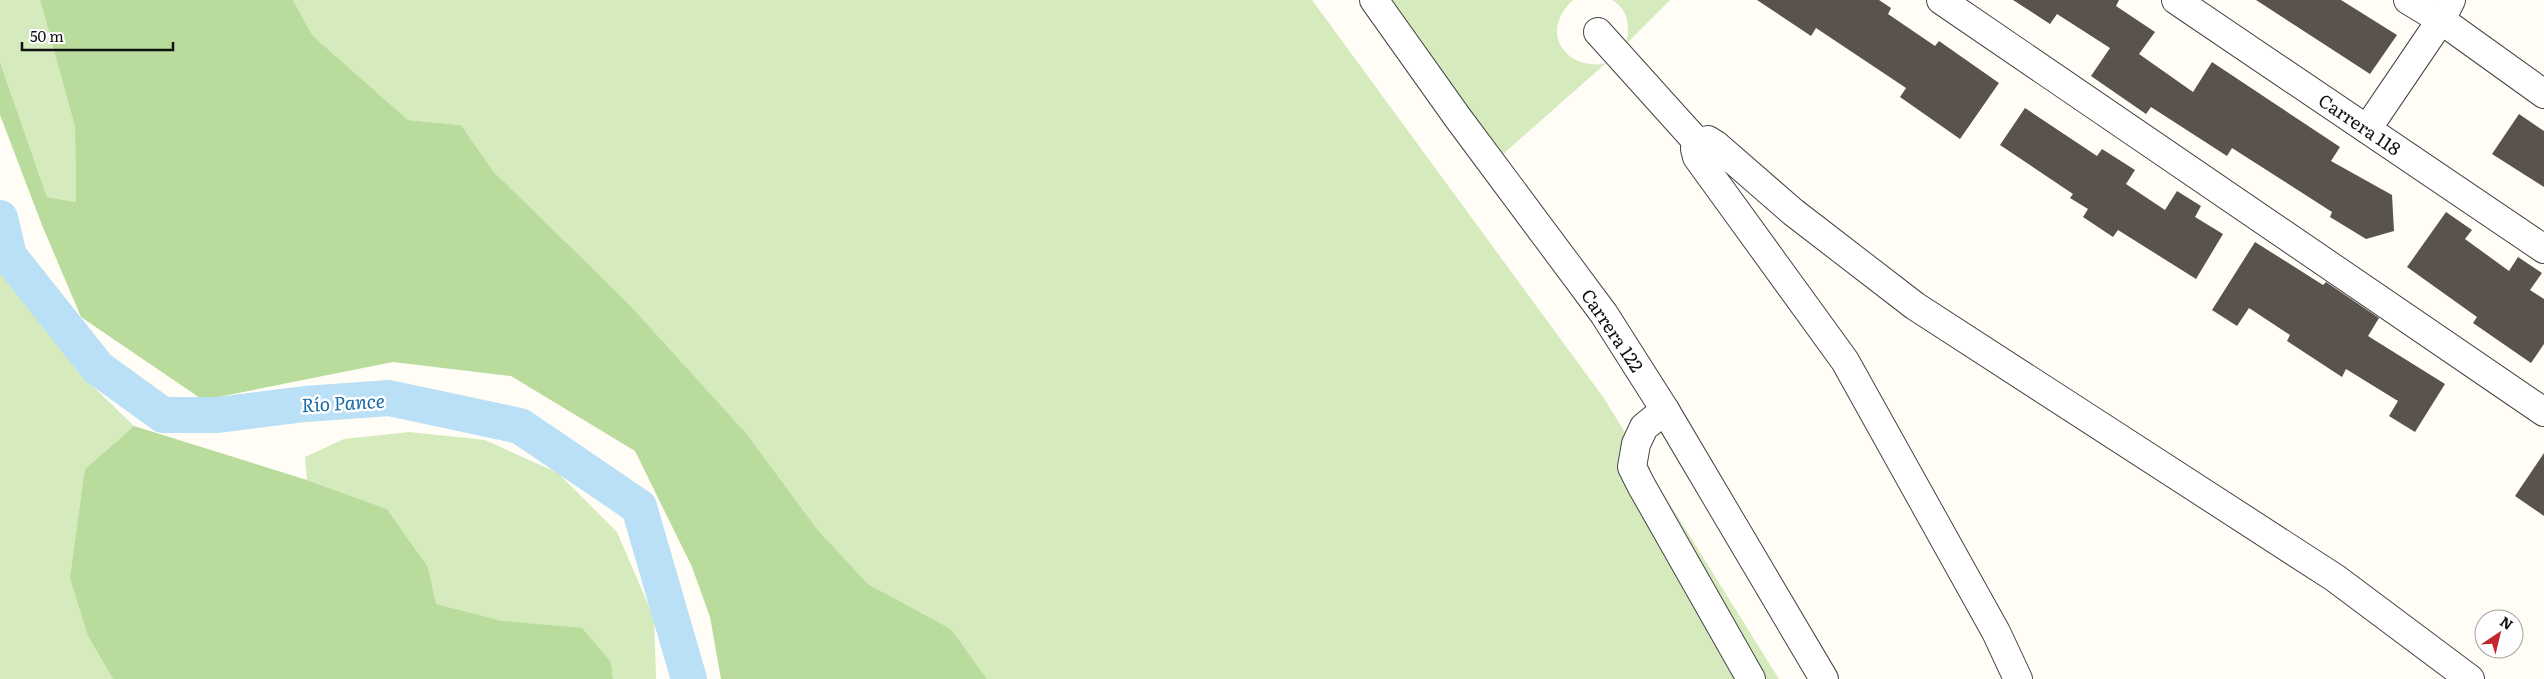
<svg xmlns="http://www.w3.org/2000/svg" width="2544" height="679" viewBox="0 0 2544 679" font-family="Literata,serif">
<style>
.green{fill:#d5ebbd}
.forest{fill:#b9dc9c}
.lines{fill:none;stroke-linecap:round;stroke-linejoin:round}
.river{stroke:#b9e0f7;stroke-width:36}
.building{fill:#5a524d}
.minor-casing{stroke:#444;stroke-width:30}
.minor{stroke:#fff;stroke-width:28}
.labels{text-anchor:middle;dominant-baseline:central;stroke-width:5;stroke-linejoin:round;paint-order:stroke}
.street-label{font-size:18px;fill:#111;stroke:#fff}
.water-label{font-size:19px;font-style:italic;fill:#1768a6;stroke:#fff}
</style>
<rect width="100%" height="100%" fill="#fffdf5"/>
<g class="green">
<polygon points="0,0 40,0 75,127 76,202 47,197 0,62"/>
<polygon points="293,0 1312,0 1603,397 1779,679 987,679 951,629 868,584 817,529 746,433 627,302 493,171 461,125 408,120 313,36"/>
<path d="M1374 0H1573C1540 30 1562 69 1605 64L1493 163Z"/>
<path d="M1612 0H1670L1626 44C1630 27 1629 10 1612 0Z"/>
<polygon points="0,257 23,296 79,373 134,426 85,469 88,636 113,679 0,679"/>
<polygon points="409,432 485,440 558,473 617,532 654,618 656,679 613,679 611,662 503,621 435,604 428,567 387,509 307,480 305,457 344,439"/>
</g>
<g class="forest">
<polygon points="40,0 293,0 313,36 408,120 461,125 493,171 627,302 746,433 817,529 868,584 951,629 987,679 721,679 710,617 692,567 635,451 511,376 393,362 203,400 81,317 42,225 0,115 0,62 47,197 76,202 75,127"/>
<polygon points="134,426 307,480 387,509 428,567 436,604 503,621 582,628 611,662 613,679 113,679 88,636 70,578 85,469"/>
</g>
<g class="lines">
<polyline class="river" points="0,218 9,256 98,368 163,415 218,415 305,404 389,398 520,426 639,507 689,679"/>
</g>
<g class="building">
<polygon points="1757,0 1879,0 1891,8 1888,14 1935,46 1939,41 1999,83 1960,139 1900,97 1906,88 1816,28 1811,36"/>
<polygon points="2013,0 2119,0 2116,6 2155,32 2139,54 2193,92 2212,62 2340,147 2331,161 2392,195 2394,231 2366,239 2330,217 2332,212 2232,148 2227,156 2151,107 2146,114 2091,76 2110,48 2057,14 2050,24"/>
<polygon points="2256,0 2341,0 2397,35 2370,74"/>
<polygon points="2025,108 2097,156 2102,149 2135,170 2126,184 2165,210 2177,191 2201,206 2195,217 2223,234 2196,279 2118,230 2113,237 2083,217 2088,209 2070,198 2073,194 2000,145"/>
<polygon points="2519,114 2544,131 2544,187 2492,154"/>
<polygon points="2446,212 2472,230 2465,239 2509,271 2518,257 2542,273 2530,290 2544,299 2544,344 2531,363 2473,323 2477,317 2407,267"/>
<polygon points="2255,242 2323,285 2326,282 2379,318 2368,336 2445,384 2415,432 2389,416 2398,401 2346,369 2342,377 2287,341 2290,335 2249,308 2237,326 2212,310"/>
<polygon points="2544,453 2544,516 2515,496"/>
</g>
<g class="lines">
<g class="minor-casing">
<g id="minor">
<polyline points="1374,0 1458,118 1604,314 1665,410 1824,679"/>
<polyline points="1941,0 2544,412"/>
<polyline points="2176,0 2544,249"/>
<polyline points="2408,0 2441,20 2544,94"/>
<polyline points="1598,32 1698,143"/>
<polyline points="2367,129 2441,20 2451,0"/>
<polyline points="1665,410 1644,427 1636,444 1632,467 1641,485 1751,679"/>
<polyline points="2018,679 1996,632 1845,361 1697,157 1695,149 1698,143 1708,140 1716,145 1793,212 1915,306 2335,578 2470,679"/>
</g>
</g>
<use href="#minor" class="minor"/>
</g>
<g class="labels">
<g class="street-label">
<text transform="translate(2360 124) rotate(34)">Carrera 118</text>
<text transform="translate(1613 330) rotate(56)">Carrera 122</text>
</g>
<g class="water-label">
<text transform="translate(343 402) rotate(-3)">Río Pance</text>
</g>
</g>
<g transform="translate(2499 634) rotate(35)"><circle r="24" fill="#ffffff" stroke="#a0a0a0"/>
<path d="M0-4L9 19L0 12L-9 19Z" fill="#c4262e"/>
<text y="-8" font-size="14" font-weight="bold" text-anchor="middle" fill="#111111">N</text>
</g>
<path d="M22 42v8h151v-8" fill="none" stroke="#111111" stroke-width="2.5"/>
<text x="30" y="42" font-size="15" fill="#111111" stroke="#ffffff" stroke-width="4" paint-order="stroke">50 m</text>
</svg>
